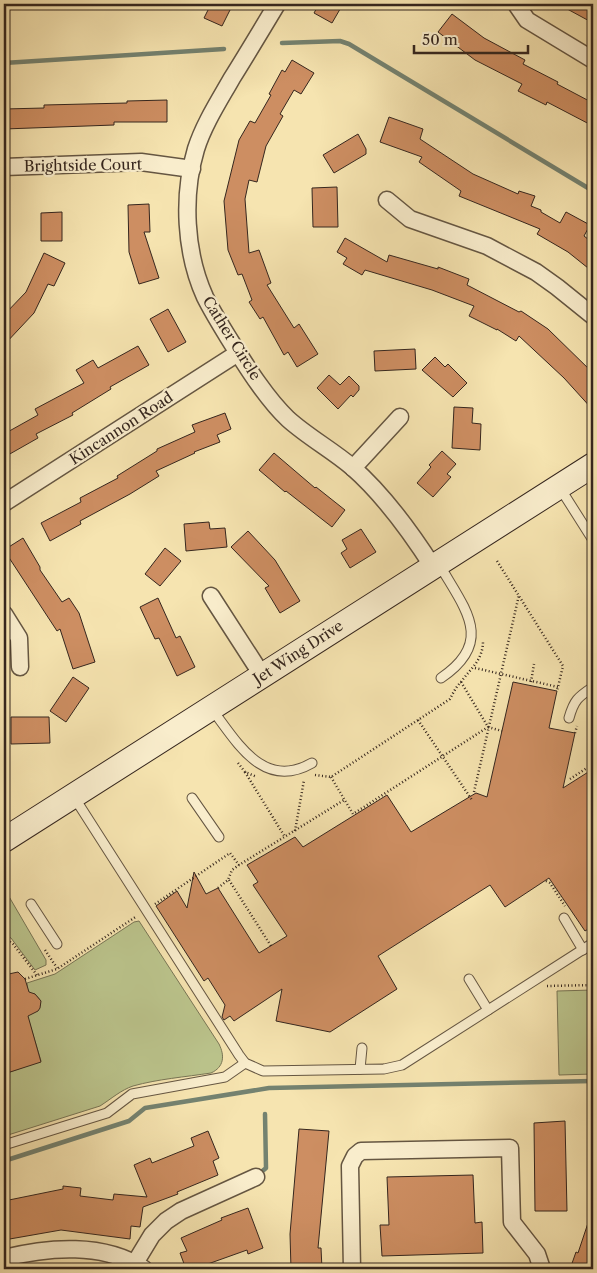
<svg xmlns="http://www.w3.org/2000/svg" width="597" height="1273" viewBox="0 0 597 1273" font-family="'Libre Caslon Text',serif">
<style>
.green{fill:#bbc48c;stroke:#787555}
.lines{fill:none;stroke-linecap:round;stroke-linejoin:round}
.stream{stroke:#748270;stroke-width:4.5}
.building{fill:#cd8e62;stroke:#35261e}
.lane-casing{stroke:#655642;stroke-width:11}
.street-casing{stroke:#655642;stroke-width:19}
.secondary-casing{stroke:#35261e;stroke-width:26}
.path{stroke:#35261e;stroke-width:2.5;stroke-dasharray:1 2.5;stroke-linecap:butt}
.lane{stroke:#f9edcc;stroke-width:9}
.street{stroke:#f9edcc;stroke-width:16}
.secondary{stroke:#f9edcc;stroke-width:24}
.labels{text-anchor:middle;dominant-baseline:central;stroke-width:4.5;stroke-linejoin:round;paint-order:stroke}
.street-label{font-size:15px;fill:#35261e;stroke:#f9edcc}
</style>
<rect width="100%" height="100%" fill="#f6e4b0"/>
<filter id="stains"><feTurbulence type="fractalNoise" baseFrequency=".004" numOctaves="4"/><feColorMatrix values="0 0 0 0 .2 0 0 0 0 .09 0 0 0 0 .02 0 0 0 .5 -.17"/></filter>
<radialGradient id="worn" r=".72"><stop offset=".6" stop-color="#630" stop-opacity="0"/><stop offset="1" stop-color="#630" stop-opacity=".3"/></radialGradient>
<g class="green">
<polygon points="4,888 46,960 46,965 35,970 11,938 9,937 4,939"/>
<path d="M139 921 219 1044C225 1056 224 1067 211 1073 185 1077 158 1079 133 1086 121 1090 111 1099 100 1106L8 1135 4 1124V1074L41 1061 27 1015C39 1010 46 1004 35 994H28L27 983 55 974 134 922Z"/>
<polygon points="593,990 593,1074 559,1075 557,991"/>
</g>
<g class="lines">
<g class="stream">
<polyline points="282,43 340,41 349,44 593,191"/>
<polyline points="4,63 224,49"/>
<polyline points="4,1161 129,1121 145,1108 269,1088 593,1081"/>
<polyline points="259,1174 266,1168 265,1114"/>
</g>
</g>
<g class="building">
<polygon points="211,4 233,4 222,26 204,18"/>
<polygon points="319,4 343,4 332,23 314,13"/>
<polygon points="558,4 593,4 593,23"/>
<polygon points="452,14 484,38 525,60 523,64 558,82 557,84 593,103 593,126 547,102 546,105 518,91 522,84 475,60 438,32"/>
<polygon points="292,60 314,73 301,94 294,90 280,114 283,116 266,146 257,182 249,180 245,199 249,253 259,250 271,283 267,285 294,328 299,324 318,354 297,367 288,352 284,355 263,317 260,319 249,302 252,300 242,274 238,275 228,250 224,201 239,140 250,121 255,123 271,95 269,94 282,70 285,72"/>
<polygon points="167,100 167,122 114,122 114,125 4,129 4,109 44,108 44,105 127,103 127,101"/>
<polygon points="389,117 423,129 420,139 473,174 518,194 519,191 535,196 531,206 541,210 541,212 560,223 566,212 590,225 584,236 593,243 593,272 568,252 537,234 540,229 459,196 461,191 419,162 422,157 380,142"/>
<polygon points="358,134 366,149 366,154 334,173 323,155"/>
<polygon points="337,187 338,227 313,227 312,188"/>
<polygon points="149,204 150,232 144,232 159,278 139,284 129,252 128,205"/>
<polygon points="62,212 62,241 41,241 41,213"/>
<polygon points="345,238 387,262 389,255 438,269 438,267 469,279 467,285 519,312 521,311 548,329 593,373 593,410 564,378 519,336 516,341 497,329 497,330 469,316 474,306 432,290 365,270 362,275 343,264 347,258 337,252"/>
<polygon points="44,253 65,263 54,286 48,284 34,313 4,345 4,315 26,292"/>
<polygon points="168,309 186,342 168,352 150,319"/>
<polygon points="138,346 149,365 110,387 111,389 72,413 73,415 36,434 38,438 8,455 4,447 4,434 38,415 35,409 84,383 76,370 93,360 98,368"/>
<polygon points="415,349 416,369 375,371 374,351"/>
<polygon points="435,357 445,367 448,364 467,383 453,397 422,370"/>
<polygon points="329,375 340,385 349,376 359,386 359,390 353,397 351,395 338,409 317,388"/>
<polygon points="454,407 473,408 472,423 481,424 480,450 452,448"/>
<polygon points="225,413 231,429 217,435 220,442 194,452 195,453 156,471 159,476 130,494 80,521 81,524 50,541 41,523 81,502 80,498 118,478 117,476 157,451 157,449 195,432 192,425"/>
<polygon points="442,451 456,464 447,474 451,477 433,497 417,483 431,467 429,465"/>
<polygon points="274,453 315,488 316,487 345,510 332,527 286,491 285,492 259,470"/>
<polygon points="209,522 210,529 225,528 227,547 186,551 184,524"/>
<polygon points="361,529 376,552 350,568 341,553 347,549 342,540"/>
<polygon points="248,531 275,560 300,601 280,613 265,588 269,586 231,547"/>
<polygon points="23,538 40,567 40,570 62,602 69,598 79,613 95,662 73,669 60,629 57,631 4,550"/>
<polygon points="165,548 181,561 160,586 145,574"/>
<polygon points="158,598 176,638 180,636 195,667 177,676 159,638 155,639 140,607"/>
<polygon points="73,677 89,688 66,722 50,711"/>
<polygon points="513,682 557,691 549,728 575,733 563,788 593,769 593,926 585,931 549,878 505,907 490,885 378,956 397,989 330,1032 276,1021 282,989 234,1021 230,1016 224,1020 222,1017 225,1005 208,978 204,981 156,906 177,891 187,908 194,872 206,894 218,888 259,953 287,936 253,885 258,882 247,865 295,837 303,847 387,795 411,832 476,793 487,797"/>
<polygon points="11,717 49,717 50,743 11,744"/>
<polygon points="18,972 25,979 29,992 35,994 41,1001 40,1008 38,1011 28,1016 41,1062 4,1074 4,975"/>
<polygon points="565,1121 567,1211 535,1211 534,1123"/>
<polygon points="299,1129 329,1131 318,1248 321,1248 322,1269 291,1269 290,1234"/>
<polygon points="208,1131 219,1158 213,1161 218,1175 177,1192 178,1194 143,1207 140,1227 131,1226 130,1239 61,1230 4,1240 4,1201 63,1189 63,1186 81,1188 80,1196 113,1200 114,1194 147,1197 134,1165 150,1158 152,1163 194,1146 191,1138"/>
<polygon points="473,1175 475,1223 482,1222 483,1253 382,1256 380,1225 389,1225 387,1177"/>
<polygon points="248,1208 263,1248 248,1254 247,1250 205,1265 207,1269 186,1269 180,1253 187,1251 181,1238 222,1220 221,1218"/>
<polygon points="591,1214 593,1215 593,1269 570,1269 576,1252 578,1253"/>
</g>
<g class="lines">
<g class="lane-casing">
<g id="lane">
<polyline points="560,488 593,540"/>
<path d="M439 564C464 608 496 641 441 678"/>
<path d="M211 708C237 742 263 791 312 763"/>
<path d="M569 718C574 700 578 697 593 687"/>
<polyline points="74,797 239,1055 245,1063 263,1071 384,1069 402,1065 593,943"/>
<polyline points="192,798 219,837"/>
<polyline points="31,904 57,944"/>
<polyline points="564,918 583,950"/>
<polyline points="469,979 488,1010"/>
<polyline points="360,1069 362,1048"/>
<polyline points="4,1145 107,1113 132,1094 225,1077 245,1063"/>
</g>
</g>
<g class="street-casing">
<g id="street">
<path d="M277 4C262 29 247 54 232 78 219 101 204 124 196 149 182 196 185 253 205 297 212 311 220 324 228 337 245 364 265 397 288 419 308 437 332 450 352 467 384 495 410 531 433 567"/>
<polyline points="516,4 527,20 593,60"/>
<polyline points="4,167 141,162 192,169"/>
<polyline points="387,200 410,219 487,246 536,272 557,287 593,316"/>
<polyline points="353,468 400,417"/>
<polyline points="4,503 238,353"/>
<polyline points="211,596 262,675"/>
<polyline points="4,614 19,638 20,667"/>
<path d="M4 1258C48 1247 104 1242 144 1269"/>
<polyline points="135,1263 152,1235 166,1221 181,1211 256,1177"/>
<polyline points="352,1269 350,1166 355,1156 361,1151 510,1148 512,1222 537,1254 542,1269"/>
</g>
</g>
<g class="secondary-casing">
<polyline id="secondary" points="4,840 593,465"/>
</g>
<g class="path">
<polyline points="497,561 563,666 557,691"/>
<polyline points="475,668 558,687"/>
<polyline points="461,682 488,727 502,731"/>
<polyline points="531,682 534,664"/>
<polyline points="588,707 593,715"/>
<polyline points="418,720 472,800"/>
<polyline points="575,733 577,726"/>
<polyline points="238,763 245,772 257,777"/>
<polyline points="588,766 593,755"/>
<polyline points="245,772 285,837"/>
<path d="M315 775 331 777 450 699C453 693 456 687 461 682 471 668 483 660 483 641"/>
<polyline points="331,777 353,814 488,727"/>
<polyline points="570,779 593,764"/>
<polyline points="474,792 519,595"/>
<polyline points="295,831 304,780"/>
<polyline points="229,880 271,946"/>
<polyline points="546,881 550,883 565,906"/>
<polyline points="218,888 228,880 232,870 239,865 344,800"/>
<polyline points="155,904 230,853 239,865"/>
<polyline points="4,944 9,941 13,944 37,975"/>
<polyline points="45,950 57,968"/>
<polyline points="25,979 57,969 137,916"/>
<polyline points="547,986 593,985"/>
</g>
<use href="#lane" class="lane"/>
<use href="#street" class="street"/>
<use href="#secondary" class="secondary"/>
</g>
<g class="labels">
<g class="street-label">
<text transform="translate(83 165) rotate(-1)">Brightside Court</text>
<text transform="translate(232 338) rotate(58)">Cather Circle</text>
<text transform="translate(121 428) rotate(-33)">Kincannon Road</text>
<text transform="translate(298 652) rotate(-33)">Jet Wing Drive</text>
</g>
</g>
<rect width="597" height="1273" fill="none" stroke="#f6e4b0" stroke-width="20"/>
<rect x="5" y="5" width="587" height="1263" fill="none" stroke="#35261e" stroke-width="2.5"/>
<rect x="10" y="10" width="577" height="1253" fill="none" stroke="#35261e"/>
<path d="M414 45v8h114v-8" fill="none" stroke="#35261e" stroke-width="2.5"/>
<text x="422" y="45" font-size="15" fill="#35261e" stroke="#f9edcc" stroke-width="4" paint-order="stroke">50 m</text>
<rect width="100%" height="100%" filter="url(#stains)"/>
<rect width="100%" height="100%" fill="url(#worn)"/>
</svg>
